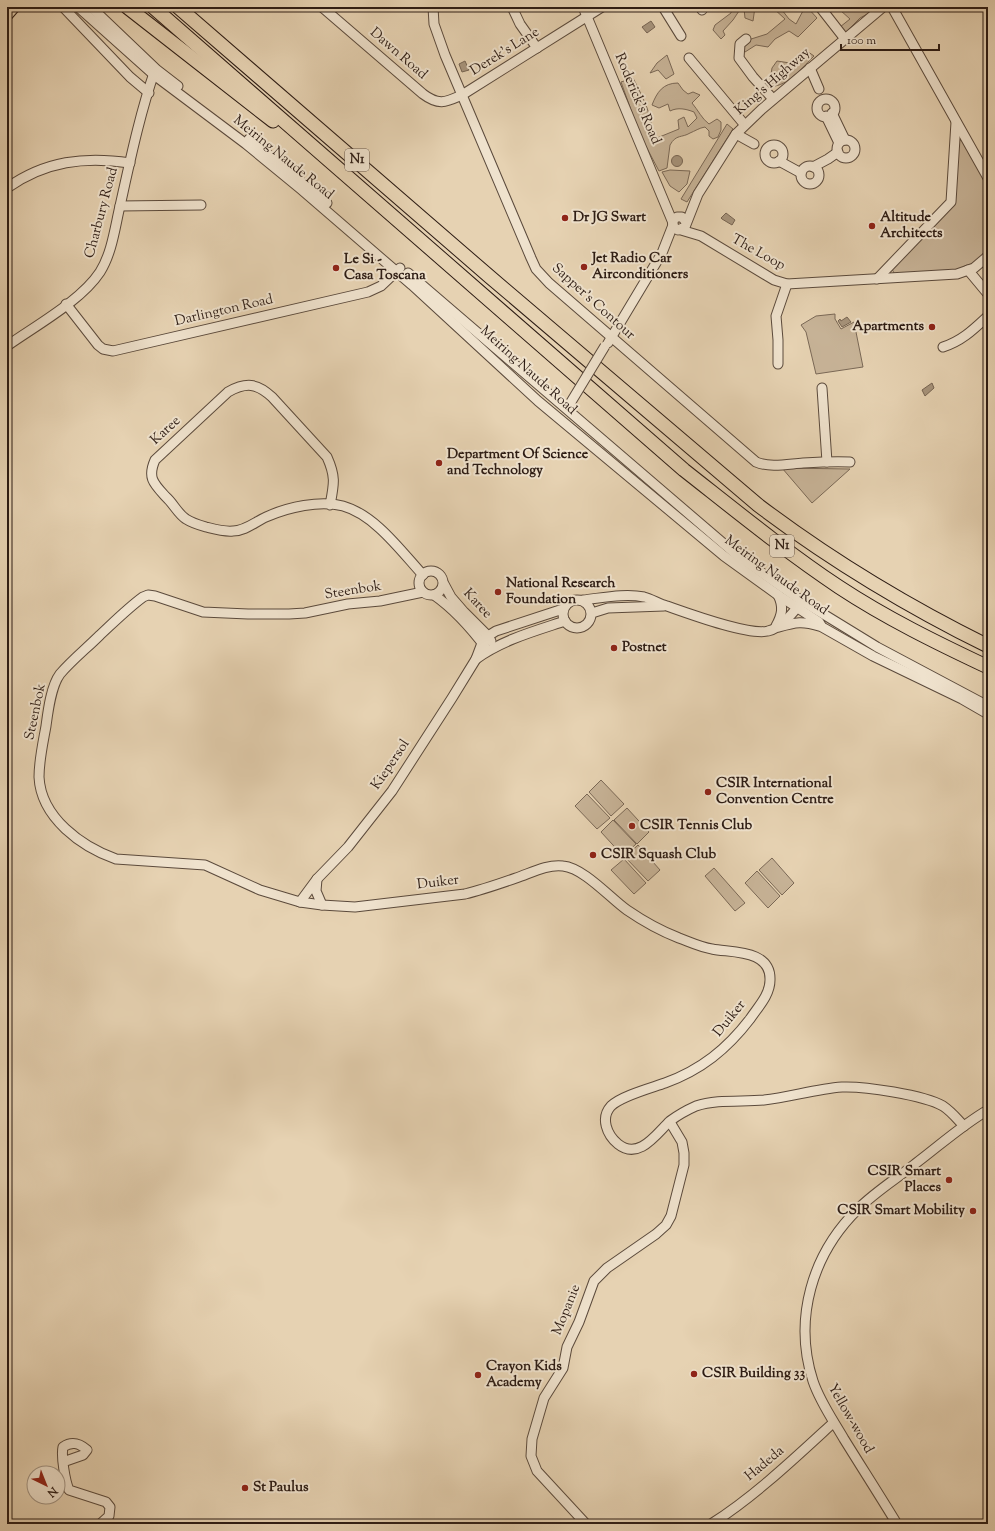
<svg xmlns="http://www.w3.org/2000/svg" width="995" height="1531" viewBox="0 0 995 1531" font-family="'Sorts Mill Goudy',serif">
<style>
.green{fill:#c7b397;stroke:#7a6856}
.water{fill:#a7947c;stroke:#766452}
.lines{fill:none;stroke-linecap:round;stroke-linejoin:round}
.minor-casing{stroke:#5b4a3c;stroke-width:11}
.major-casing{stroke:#2d1c14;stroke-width:13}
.highway-casing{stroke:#2d1c14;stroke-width:15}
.minor{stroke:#efe2cd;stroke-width:9}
.major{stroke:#e6d2b2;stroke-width:11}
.highway{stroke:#e6d2b2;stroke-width:13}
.minor-bridge-casing{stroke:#5b4a3c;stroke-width:11;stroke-linecap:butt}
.minor-bridge{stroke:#efe2cd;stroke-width:9}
.poi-dot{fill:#8f2418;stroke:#efe2cd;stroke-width:1.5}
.labels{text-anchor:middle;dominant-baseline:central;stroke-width:4;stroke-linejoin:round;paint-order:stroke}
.shield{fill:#efe2cd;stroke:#67574c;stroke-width:1}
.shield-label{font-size:13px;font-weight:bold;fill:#2d1c14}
.street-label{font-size:14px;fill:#2d1c14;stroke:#efe2cd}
.poi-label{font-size:14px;font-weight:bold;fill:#2d1c14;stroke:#efe2cd;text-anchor:start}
</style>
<rect width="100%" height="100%" fill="#e6d2b2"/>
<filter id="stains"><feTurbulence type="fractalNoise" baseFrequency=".005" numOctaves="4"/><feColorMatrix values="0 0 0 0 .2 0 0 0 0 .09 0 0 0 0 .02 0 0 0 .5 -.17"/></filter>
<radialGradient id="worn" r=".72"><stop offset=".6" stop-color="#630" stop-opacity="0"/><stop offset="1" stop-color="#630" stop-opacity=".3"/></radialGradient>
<g class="green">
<polygon points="732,7 737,7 739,11 733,20 723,31 725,35 721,39 713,30 715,25 731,13"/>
<polygon points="750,7 755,7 753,21 745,18 744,9"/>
<polygon points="772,7 783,7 782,10 789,19 796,24 805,7 807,7 817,18 798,37 789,31 775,39 768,47 756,45 745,52 741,47 748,40 767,34 785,19"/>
<polygon points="835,7 874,7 871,12 860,18 845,33 840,27 850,19 840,10 830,12"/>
<path d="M804 49 814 56C804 66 789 84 775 86L770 80 772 68 777 61 790 63Z"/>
<polygon points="667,55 674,74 666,79 658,70 650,73 657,63"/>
<path d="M633 78C644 100 653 115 652 140L679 129 678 120 684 117 688 127 697 118 694 112C686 109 678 107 670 111L668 104 659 108 652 105C657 92 663 83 678 83L683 90 688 94 693 92 700 95 692 103C698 110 702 119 709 124L717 119 721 122V130L718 137 713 139 709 136V131L705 127C699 128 695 131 690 133 682 138 676 134 670 145L667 168 659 171 640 135 621 82Z"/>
<polygon points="727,124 733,129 687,202 681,199"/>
<polygon points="961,140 964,142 988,185 988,253 979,261 963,270 895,275 892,269 897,263 953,206 959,141"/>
<polygon points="670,170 690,171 687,184 679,192 670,186 662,172"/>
<polygon points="835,314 835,319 841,329 854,322 863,367 816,374 806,332 801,325 816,316"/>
<polygon points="782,468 850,469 812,503"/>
<polygon points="601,780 624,804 611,816 589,792"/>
<polygon points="587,794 610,818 597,829 575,806"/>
<polygon points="627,808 649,832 637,844 614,820"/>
<polygon points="613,820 636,844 623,856 601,832"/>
<polygon points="638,845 660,870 648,881 625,857"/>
<polygon points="772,858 794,883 782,895 759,870"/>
<polygon points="624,859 646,883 634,894 611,870"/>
<polygon points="714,868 745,903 735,911 705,876"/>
<polygon points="757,871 780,896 768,908 745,883"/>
</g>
<g class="water">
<polygon points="651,21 655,27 647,33 642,27"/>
<polygon points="465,61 469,70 462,72 459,64"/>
<circle cx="677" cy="161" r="5.5"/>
<polygon points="726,213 735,220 732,225 722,219 721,218"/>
<polygon points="847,317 851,322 842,327 838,321 840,319 841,321"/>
<polygon points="932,383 934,388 925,396 922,390"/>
</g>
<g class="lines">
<g class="minor-casing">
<g id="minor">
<polyline points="63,7 130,77 149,93"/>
<polyline points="78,7 154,75 246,144 302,190 412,285 538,401 724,556 778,595 819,622 822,627 873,656 962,699 988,714"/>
<polyline points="91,7 156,69 178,86"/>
<path d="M322 7 423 94C439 106 446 102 462 95L602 7"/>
<path d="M433 7 434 24 445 55 531 258 536 269 549 283 756 462C770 468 788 464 803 463 819 462 835 461 850 462"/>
<polyline points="512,7 520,24 537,48"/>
<polyline points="583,7 673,223"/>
<polyline points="663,7 681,36"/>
<polyline points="700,7 702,10"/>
<polyline points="820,7 845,39"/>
<polyline points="892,7 988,178"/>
<polyline points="746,39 740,44 739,58 753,77 773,99"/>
<polyline points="689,58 744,124"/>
<polyline points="810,68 819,89"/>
<circle cx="826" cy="108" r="9"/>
<polyline points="832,113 845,140"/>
<polyline points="826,116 839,143"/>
<polyline points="736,134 754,144"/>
<polyline points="249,139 327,203"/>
<circle cx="846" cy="149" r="9"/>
<circle cx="774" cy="154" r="9"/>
<polyline points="779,161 801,173"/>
<circle cx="810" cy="175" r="9"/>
<polyline points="813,167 828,159 838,152"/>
<path d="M7 188C45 161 85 156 130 163"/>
<polyline points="120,206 201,205"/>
<path d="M686 222 682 217H677C671 220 671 227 678 230L685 227 698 194 736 134 762 109 883 7"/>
<polyline points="681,230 701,236 774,280 787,284 957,274 974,268 988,256"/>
<polyline points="968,270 988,294"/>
<polyline points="408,273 738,556 802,601 877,647 988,706"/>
<polyline points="877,279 951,202 956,122"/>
<polyline points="66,304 98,345 103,349 113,351 368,292 381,286 400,268"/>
<polyline points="608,343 662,253 673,225"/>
<path d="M7 346C35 326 81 301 100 272 112 253 115 227 120 206 130 161 140 113 155 70"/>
<path d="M943 347C962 341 974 329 988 316"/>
<polyline points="778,364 778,340 776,316 787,284"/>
<polyline points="822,388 827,462"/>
<path d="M330 505C334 484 336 477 327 457L272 397C257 383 246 382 228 392L155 460C147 478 154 484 166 497 173 503 178 514 186 519 192 523 199 525 206 527 214 529 224 532 233 531 245 531 255 522 266 517 288 507 320 500 343 506 375 515 401 551 423 575"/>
<circle cx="431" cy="583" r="12"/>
<polyline points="444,584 451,597 464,612 488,636 491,641"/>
<path d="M423 592 380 601 348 604 305 613 289 614H248L203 612 155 596 148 595 143 597C128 608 114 622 100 635 87 648 72 660 60 674 51 686 48 711 46 726 43 743 39 760 39 777 41 818 82 847 116 859L205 865 260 890 300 902 322 905 355 907 465 894C482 890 499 884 516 878 531 873 547 864 563 866 584 868 610 898 627 910 643 921 661 931 679 938 690 942 700 947 712 949 731 953 771 949 770 980 770 995 758 1007 750 1019 727 1049 701 1070 665 1083 651 1088 621 1096 611 1106 600 1118 607 1135 618 1144 639 1161 657 1133 670 1121 678 1115 687 1110 696 1106 717 1099 742 1102 764 1100 790 1097 816 1089 842 1087 864 1086 924 1095 943 1106 952 1112 957 1119 964 1126"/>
<path d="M434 595C454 609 471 628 486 648"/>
<circle cx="577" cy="614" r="14"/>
<path d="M583 600C602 598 625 593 644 597 652 599 659 604 667 606 687 613 749 636 768 631 781 628 792 614 800 604"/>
<polyline points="592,613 608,608 664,606"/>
<path d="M776 626C782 615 784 607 778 595"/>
<path d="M779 627C796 622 803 621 819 626"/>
<path d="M476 659C502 640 535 631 565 621"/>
<polyline points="317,879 316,891 322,905"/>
<polyline points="300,902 317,879 348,847 392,791 452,698 476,659 482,643 488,636 496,631 563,609"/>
<path d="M63 1462 83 1455 87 1450C79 1443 72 1441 63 1447 61 1456 65 1481 69 1490L106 1502 110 1507 109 1516 100 1524"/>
<polyline points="586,1524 537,1471 531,1456 532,1439 544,1398 563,1368 567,1347 579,1322 594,1281 607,1268 656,1234 666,1225 671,1216 684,1165 684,1153 682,1142 670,1122"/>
<path d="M711 1524C754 1497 796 1457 833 1423"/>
<path d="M897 1524C880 1496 862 1468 844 1439 833 1420 820 1402 813 1381 793 1319 812 1254 858 1209 875 1192 896 1179 915 1164 939 1146 962 1125 988 1110"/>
</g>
</g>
<g class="major-casing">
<polyline id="major" points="7,15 14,7"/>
</g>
<g class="highway-casing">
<g id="highway">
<polyline points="127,7 273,121"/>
<path d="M153 7 684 470C735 510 785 551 839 587 886 618 937 643 988 667"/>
<path d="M178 7 490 277 758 505C832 561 905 605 988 646"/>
</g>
</g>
<use href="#minor" class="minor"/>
<use href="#major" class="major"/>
<use href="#highway" class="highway"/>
<g class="minor-bridge-casing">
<polyline id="minor-bridge" points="571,402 605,346"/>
</g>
<use href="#minor-bridge" class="minor-bridge"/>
</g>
<g class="poi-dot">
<circle cx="565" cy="218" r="4"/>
<circle cx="872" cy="226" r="4"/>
<circle cx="584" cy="267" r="4"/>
<circle cx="336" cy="268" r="4"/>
<circle cx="932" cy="327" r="4"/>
<circle cx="439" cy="463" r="4"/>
<circle cx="498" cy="592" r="4"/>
<circle cx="614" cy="648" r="4"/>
<circle cx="708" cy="792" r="4"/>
<circle cx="632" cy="826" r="4"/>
<circle cx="593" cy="855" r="4"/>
<circle cx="949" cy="1180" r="4"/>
<circle cx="973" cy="1211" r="4"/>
<circle cx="694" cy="1374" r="4"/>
<circle cx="478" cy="1375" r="4"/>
<circle cx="245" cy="1488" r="4"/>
</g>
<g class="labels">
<g class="shield">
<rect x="345" y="149" width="24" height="22" rx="3"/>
<rect x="770" y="535" width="24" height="22" rx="3"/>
</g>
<g class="shield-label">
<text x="357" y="160">N1</text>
<text x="782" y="546">N1</text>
</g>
<g class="street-label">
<text transform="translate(505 52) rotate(-32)">Derek's Lane</text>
<text transform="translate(398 54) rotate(41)">Dawn Road</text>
<text transform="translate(773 82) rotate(-41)">King's Highway</text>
<text transform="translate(637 99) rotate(67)">Roderick's Road</text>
<text transform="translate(283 158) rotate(39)">Meiring Naude Road</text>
<text transform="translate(102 213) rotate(-75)">Charbury Road</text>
<text transform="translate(758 253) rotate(29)">The Loop</text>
<text transform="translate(593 302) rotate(42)">Sapper's Contour</text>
<text transform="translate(224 311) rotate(-13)">Darlington Road</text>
<text transform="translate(528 371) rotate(42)">Meiring Naude Road</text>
<text transform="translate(166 431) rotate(-43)">Karee</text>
<text transform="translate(776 576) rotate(36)">Meiring Naude Road</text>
<text transform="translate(353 591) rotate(-9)">Steenbok</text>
<text transform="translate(477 604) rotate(47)">Karee</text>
<text transform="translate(36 712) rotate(-78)">Steenbok</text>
<text transform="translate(391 765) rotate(-56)">Kiepersol</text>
<text transform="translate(438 883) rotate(-7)">Duiker</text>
<text transform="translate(730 1019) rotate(-51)">Duiker</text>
<text transform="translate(567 1310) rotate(-68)">Mopanie</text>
<text transform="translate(850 1419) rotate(60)">Yellow-wood</text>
<text transform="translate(765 1464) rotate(-40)">Hadeda</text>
</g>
<g class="poi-label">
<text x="573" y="218">Dr JG Swart</text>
<text x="880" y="218">Altitude<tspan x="880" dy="16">Architects</tspan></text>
<text x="592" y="259">Jet Radio Car<tspan x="592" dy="16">Airconditioners</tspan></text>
<text x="344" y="260">Le Si -<tspan x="344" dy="16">Casa Toscana</tspan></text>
<text x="924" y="327" text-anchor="end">Apartments</text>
<text x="447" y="455">Department Of Science<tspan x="447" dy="16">and Technology</tspan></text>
<text x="506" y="584">National Research<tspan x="506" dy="16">Foundation</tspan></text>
<text x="622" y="648">Postnet</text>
<text x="716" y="784">CSIR International<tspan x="716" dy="16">Convention Centre</tspan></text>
<text x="640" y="826">CSIR Tennis Club</text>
<text x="601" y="855">CSIR Squash Club</text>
<text x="941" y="1172" text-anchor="end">CSIR Smart<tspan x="941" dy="16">Places</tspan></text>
<text x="965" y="1211" text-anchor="end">CSIR Smart Mobility</text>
<text x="486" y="1367">Crayon Kids<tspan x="486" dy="16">Academy</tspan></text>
<text x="702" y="1374">CSIR Building 33</text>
<text x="253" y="1488">St Paulus</text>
</g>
</g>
<rect width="995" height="1531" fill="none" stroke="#e6d2b2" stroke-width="24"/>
<rect x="8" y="8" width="979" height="1515" fill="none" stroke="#2d1c14" stroke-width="2"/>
<rect x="12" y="12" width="971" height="1507" fill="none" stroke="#2d1c14"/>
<g transform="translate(46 1485) rotate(137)"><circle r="19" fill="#efe2cd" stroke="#a19383"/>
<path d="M0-3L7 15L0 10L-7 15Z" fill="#8f2418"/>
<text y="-6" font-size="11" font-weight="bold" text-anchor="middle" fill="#2d1c14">N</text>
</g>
<path d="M841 44v6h98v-6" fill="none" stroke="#2d1c14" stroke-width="2"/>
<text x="847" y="44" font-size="12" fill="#2d1c14" stroke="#efe2cd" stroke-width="3" paint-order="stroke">100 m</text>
<rect width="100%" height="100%" filter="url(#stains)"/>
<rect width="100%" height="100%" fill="url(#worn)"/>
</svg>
